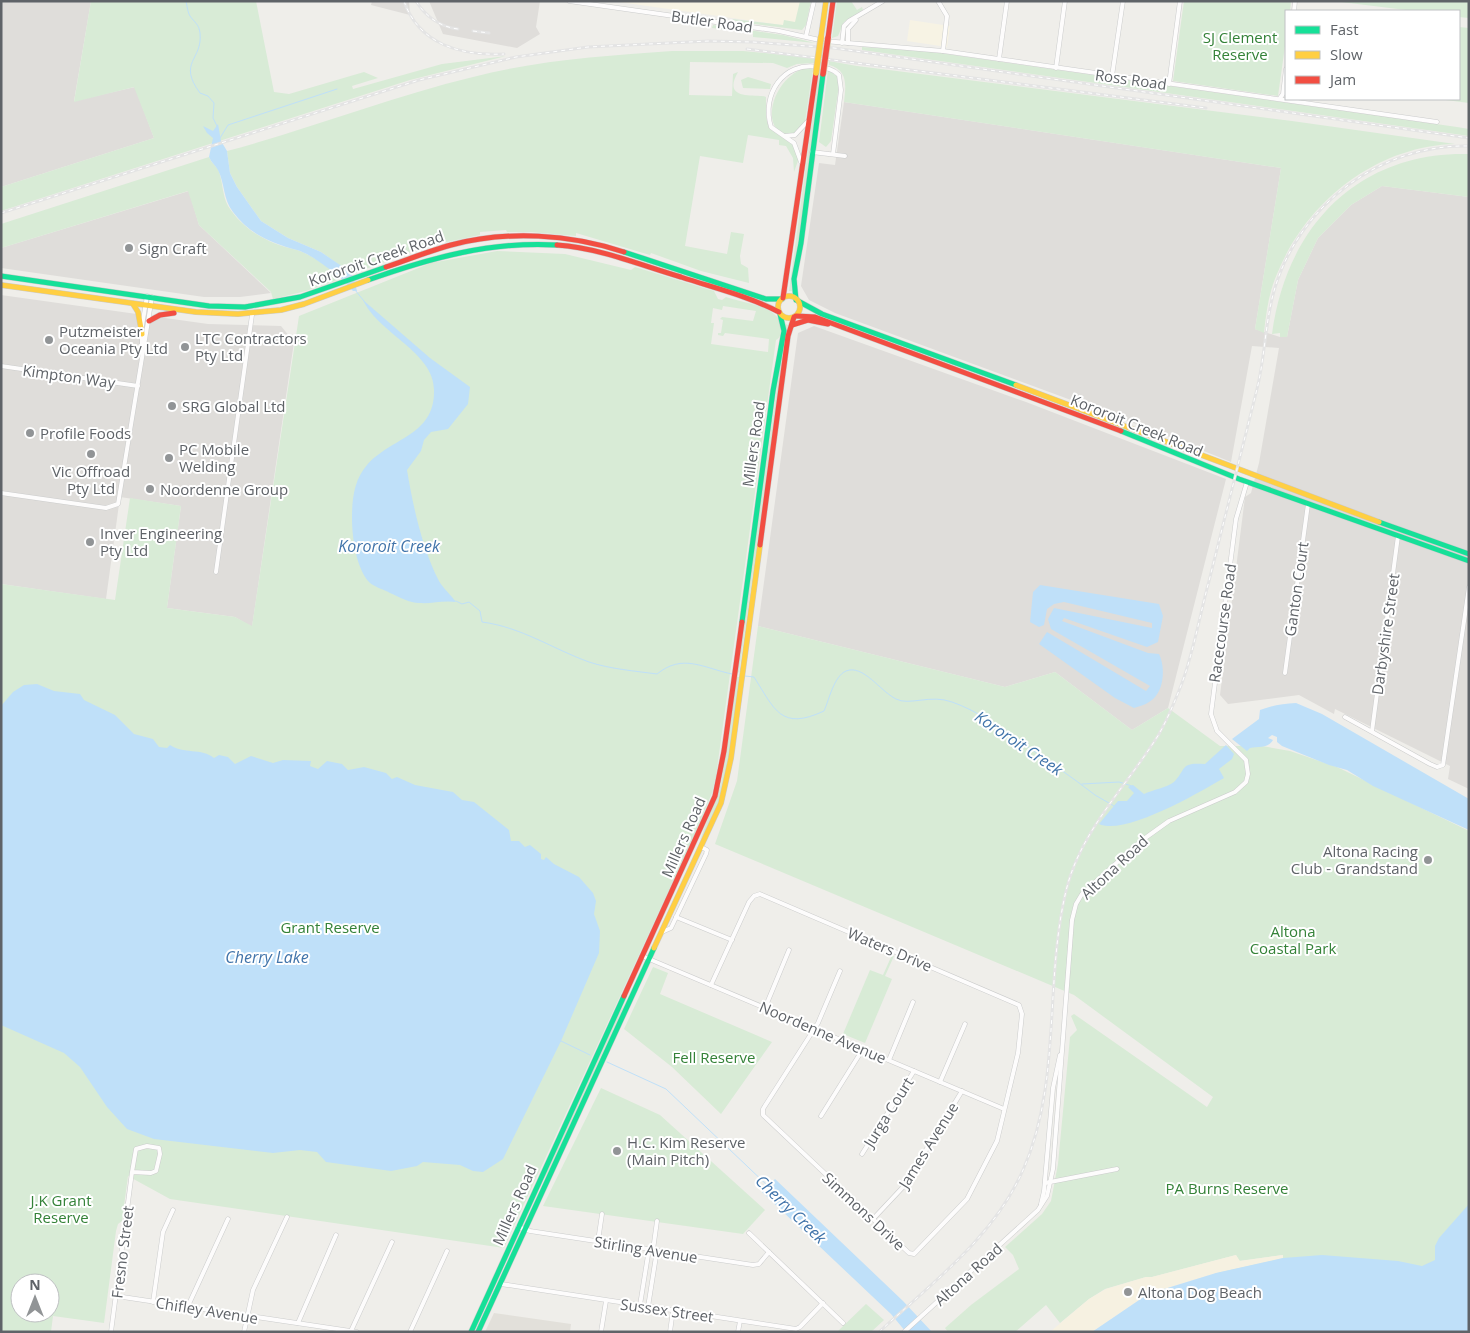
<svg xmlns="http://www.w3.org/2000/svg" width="1470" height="1333" viewBox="0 0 1470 1333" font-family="'Open Sans',sans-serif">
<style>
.commercial{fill:#f7f3e4}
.industrial{fill:#dfddda}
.education{fill:#e2e0da}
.green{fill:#d8ebd6;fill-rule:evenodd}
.sand{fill:#f6f1e1}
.water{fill:#bfe0f9}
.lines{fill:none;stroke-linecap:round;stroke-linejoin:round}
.stream{stroke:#bfe0f9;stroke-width:1}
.street-casing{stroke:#cbcccc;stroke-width:5}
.fast-casing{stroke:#cacacb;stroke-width:6}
.slow-casing{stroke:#cacacb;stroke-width:6}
.jam-casing{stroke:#cacacb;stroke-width:6}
.street{stroke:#fdfcfc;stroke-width:4}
.fast{stroke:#16e098;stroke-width:5}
.slow{stroke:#ffcf43;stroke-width:5}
.jam{stroke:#f24e42;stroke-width:5}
.rail-casing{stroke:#e4e4e4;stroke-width:3}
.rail{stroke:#fff;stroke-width:1;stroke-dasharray:4;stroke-linecap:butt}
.slow-bridge-casing{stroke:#d7ceb8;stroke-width:7;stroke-linecap:butt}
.jam-bridge-casing{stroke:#d7ceb8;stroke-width:7;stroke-linecap:butt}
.slow-bridge{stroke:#ffcf43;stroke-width:5.5}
.jam-bridge{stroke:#f24e42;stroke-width:5.5}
.poi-dot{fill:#919496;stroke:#fff;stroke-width:2}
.labels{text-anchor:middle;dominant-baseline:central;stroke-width:4;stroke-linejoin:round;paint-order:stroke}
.street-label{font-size:15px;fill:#5f6368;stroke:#fff}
.park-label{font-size:15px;fill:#348238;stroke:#fff}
.poi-label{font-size:15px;fill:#5f6368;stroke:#fff;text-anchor:start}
.water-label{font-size:16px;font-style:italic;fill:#4174aa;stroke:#fff}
</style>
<rect width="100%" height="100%" fill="#efeeea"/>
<g class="commercial">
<polygon points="612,1 807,1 802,28"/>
<polygon points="910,20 950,26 947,47 907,41"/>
</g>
<g class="industrial">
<polygon points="1,1 91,1 74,101 135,87 154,138 1,187"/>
<polygon points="372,1 409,1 410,15 371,5"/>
<polygon points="429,1 540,1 536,27 540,34 517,48 443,34"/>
<polygon points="844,102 1281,168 1255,329 1280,337 1287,337 1298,280 1318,238 1351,205 1382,186 1469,197 1469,789 1448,779 1450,766 1335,709 1334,714 1299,695 1228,704 1220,695 1245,497 1251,493 1259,463 1279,348 1252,346 1231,462 1147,428 835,313 809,300 801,286 819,163 835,165"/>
<polygon points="189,191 199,225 271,293 240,297 204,297 1,268 1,248"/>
<polygon points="1,295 208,324 281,326 294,342 252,627 235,617 167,608 181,506 120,497 106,599 1,584"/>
<polygon points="814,326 1026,402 1226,479 1168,708 1132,730 1055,672 1005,687 758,626 798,333"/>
</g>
<polygon class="education" points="494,1313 571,1324 570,1332 485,1332"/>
<g class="green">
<polygon points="91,1 256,1 274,92 289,94 364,72 378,78 352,86 353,89 442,64 506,56 410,80 1,211 1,187 154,138 134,87 74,102"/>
<polygon points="800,1 811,1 806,25 802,30 738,22 732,19 783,25 784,20 795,22"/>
<polygon points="837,1 851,1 857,10 862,7 863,10 844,22 838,36 832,38"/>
<polygon points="1184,1 1291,1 1290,11 1286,11 1286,39 1278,96 1173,81"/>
<polygon points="1333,1 1469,1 1469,18 1459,17 1459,11 1414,11"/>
<polygon points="713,25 783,35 815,43 753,37 753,33 712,28"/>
<polygon points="1459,27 1469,28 1469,103 1438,99 1459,99"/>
<polygon points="862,47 926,51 1457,127 1469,129 1469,136 862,50"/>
<path d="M672 51H743L815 58 814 63 797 64 787 68 773 63 690 62 689 95 732 96 733 74 738 72C721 102 756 93 766 97V117L769 128 793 145 799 158 794 172 793 158 786 146 779 145V140L748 135 743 163 700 156 685 246 727 254 731 232 744 234 740 256 741 264 748 268 749 283 701 271 651 253 650 255 576 233V236L531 232H507L506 230 480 232V235L428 246 352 274 321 252 288 238 261 221 237 187 230 173 227 151C310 129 390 97 473 77 538 60 605 56 672 51Z"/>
<path d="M829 61 857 66 1292 121 1455 144C1376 146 1306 202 1277 274 1269 292 1266 313 1264 333L1255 329 1281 168 844 102C846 85 848 70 829 65Z"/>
<path d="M805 68H813L805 122 795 134C758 140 768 80 805 68Z"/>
<polygon points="819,69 821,70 797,257 791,280 792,291 789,291"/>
<polygon points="828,70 837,76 839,85 831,141 826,147 819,142"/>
<polygon points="748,77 771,84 770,89 743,88 741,80"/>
<path d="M1469 154V197L1382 186 1351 205 1318 238 1298 280 1287 337H1280V333L1272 334C1286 227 1358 151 1469 154Z"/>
<path d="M209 157C211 162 215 165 218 169 223 181 222 195 228 206 244 231 269 244 297 250 308 253 334 270 343 278L306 291 273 299 271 292 199 225 188 191 1 248V224Z"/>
<path d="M497 251 565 254 631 270 635 267 714 291 718 299 722 300 726 297C743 303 779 306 781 326 782 332 781 337 776 340L716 776 712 793 696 831 504 1248 170 1199 128 1176 122 1221 118 1224 116 1231 104 1323 53 1316 51 1332H1V584L115 600 130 498 181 506 167 608 235 617 252 626 299 316 431 263ZM723 306 756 311 753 321 722 317 720 319 723 320 721 333H718V335L723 336 725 333 769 339 768 352 711 344 714 323H711L713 308 722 310ZM20 1283H50V1313H20Z"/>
<polygon points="786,324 788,325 739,673 737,671"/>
<polygon points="758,626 1005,687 1055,672 1132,730 1168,708 1220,746 1262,746 1290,751 1337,767 1469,831 1469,1332 1092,1332 1216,1273 1283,1258 1283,1255 1239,1261 1236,1255 1152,1277 1146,1277 1105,1289 1089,1299 1060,1323 1046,1305 1015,1332 948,1332 945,1328 971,1305 1019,1269 1013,1255 1005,1247 1042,1214 1051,1201 1058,1164 1070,1037 1077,1030 1071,1016 1074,1014 1207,1107 1213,1097 1074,995 715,844 737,781"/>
<path d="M737 677H739C732 730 732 793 700 840L721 784Z"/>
<polygon points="892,955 894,956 885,976 892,979 865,1043 843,1034 870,970 883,975"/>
<polygon points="653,967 668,973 660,994 772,1042 721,1114 672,1067 624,1029"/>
<polygon points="626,1002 548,1173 541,1182 618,1015"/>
<polygon points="601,1088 660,1115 765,1210 743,1234 543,1206"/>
<polygon points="866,1304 884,1320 871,1332 837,1332"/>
</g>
<polygon class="sand" points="1236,1255 1240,1261 1283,1255 1283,1258 1216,1273 1148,1294 1092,1332 1050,1332 1089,1299 1106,1289 1146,1277 1152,1277"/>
<g class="water">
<path d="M218 124 221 141 227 151 230 173 237 187 261 221 288 238 321 252 340 265 353 276 357 291H353C342 278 314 255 297 250 272 243 250 235 233 212 223 199 225 184 218 170 215 165 211 162 209 157L213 138 207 133 203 126 213 131Z"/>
<path d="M363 300 430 358 470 387 468 404 448 429 431 432 424 440 421 451 407 470C413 506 422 548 439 581 443 588 451 595 456 602 443 600 432 604 419 603 410 603 399 597 390 593 385 590 375 587 370 583 356 569 352 537 352 518 352 499 354 480 367 465 392 437 435 436 434 390 434 352 379 334 363 300Z"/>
<path d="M1040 585 1159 604 1163 616 1158 642 1147 647 1064 618 1062 621 1148 653 1159 654C1166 668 1164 694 1149 702 1145 705 1139 706 1134 708L1115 698 1039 644 1047 632 1146 691 1150 686 1051 629 1048 619 1054 608 1152 628V623L1064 602 1054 604 1047 609 1044 625 1039 627 1030 622 1033 592Z"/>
<path d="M37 684 54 691 80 694 84 700 115 715 134 734 153 739 159 747 167 748 170 745C183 754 202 748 214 758L219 755 228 757 235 764 251 756 273 763 283 760 311 761 310 766 318 769 327 761 342 764 348 770 364 767 386 773 392 779 397 777 415 785 453 792 462 800 474 802 509 830 511 841H519L525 847 530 845 541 854V859L544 860 546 857 554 864 579 877 593 893 596 901 594 914 600 931 599 953 561 1041 503 1159 483 1172 473 1171 460 1165 423 1162 417 1166 391 1171 326 1162 317 1152 300 1150 273 1153 154 1139 127 1129 107 1107 80 1067 64 1053 1 1025V706L13 692 24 685Z"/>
<path d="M1296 703 1322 714 1469 799V830L1373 786 1347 770 1329 765 1282 746 1277 742V737L1272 735 1268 738 1273 740C1268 749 1258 746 1250 748L1247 751 1232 739 1259 719 1260 710C1272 705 1283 704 1296 703Z"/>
<path d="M1226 745 1234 754 1232 759 1219 769 1224 778C1200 792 1125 836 1099 824L1118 801H1127L1134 793 1128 787 1133 785 1144 794C1152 790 1168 787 1174 782 1187 768 1180 762 1205 764Z"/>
<polygon points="775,1179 903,1301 932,1332 906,1332 891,1314 762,1192"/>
<polygon points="1469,1204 1469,1332 1092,1332 1148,1294 1216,1273 1283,1258 1322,1255 1398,1261 1422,1266 1435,1260 1435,1246 1439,1238"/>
</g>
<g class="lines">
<g class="stream">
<path d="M186 1C187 6 188 13 190 16 194 22 199 24 200 33 203 60 177 62 200 93L208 96 214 103 213 118 217 126"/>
<polyline points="220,138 228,125 337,89"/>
<polyline points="355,290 364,301"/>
<path d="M456 601 462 604 469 602 480 611 482 622C521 627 553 649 589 662 610 669 635 671 657 674 683 653 703 668 732 674"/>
<path d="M745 676 754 677C775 710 781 731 824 711 829 700 834 676 846 671 863 664 880 691 896 699 909 706 931 694 952 702 978 711 1001 728 1024 744 1048 761 1072 777 1095 795L1114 806"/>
<polyline points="1082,784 1119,782 1132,786"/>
<polyline points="561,1041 590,1055"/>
<polyline points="607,1062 666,1089 769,1187"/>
</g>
<g class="street-casing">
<g id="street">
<polyline points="569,1 779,31 824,41 943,51 1437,122"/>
<polyline points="938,1 947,16 943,51"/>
<polyline points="1294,11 1295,1"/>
<polyline points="806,36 814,1"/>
<polyline points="842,43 844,26 849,21 883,1"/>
<polyline points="848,43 848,29 856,20"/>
<polyline points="999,59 1007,1"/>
<polyline points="1056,68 1065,1"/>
<polyline points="1112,76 1123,1"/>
<polyline points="1169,84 1180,1"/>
<polyline points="1280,98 1283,94 1286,69"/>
<polyline points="785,136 795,135 807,122"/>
<polyline points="812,152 845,156"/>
<path d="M801 162 794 143 771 127C761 95 783 61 818 67 827 68 833 69 839 75L841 90 833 154"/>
<polyline points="142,326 147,296"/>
<polyline points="142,351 142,333"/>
<polyline points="1,366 138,386"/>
<polyline points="1,493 106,508 118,504 152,297"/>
<polyline points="216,572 252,315"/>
<polyline points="1285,673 1308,504"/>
<polyline points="1345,717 1430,764 1437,767 1443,765 1469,587"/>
<polyline points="1372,731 1398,536"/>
<polyline points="676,917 732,940"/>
<polyline points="662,932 671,928 706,854 707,850 701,847"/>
<polyline points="642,956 1004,1109"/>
<polyline points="711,985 749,902 754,896 760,894 1019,1005 1022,1014 1018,1053 997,1141 967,1199 914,1254 909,1253 763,1115 763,1109 818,1023 840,971"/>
<polyline points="765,1008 789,950"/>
<polyline points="889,1060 913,1002"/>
<polyline points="940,1082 965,1024"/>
<polyline points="821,1116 863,1049"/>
<polyline points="862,1154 914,1071"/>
<polyline points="1045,1183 1117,1169"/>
<polyline points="1041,1204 1044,1191 1053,1088 1060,1055"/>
<polyline points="873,1219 904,1186 962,1091"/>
<polyline points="518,1227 530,1231 753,1265 759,1264 769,1252"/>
<polyline points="749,1233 843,1323"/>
<polyline points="598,1241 602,1214"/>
<polyline points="653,1250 657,1221"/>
<polyline points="501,1284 796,1329 800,1327 823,1303"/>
<polyline points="116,1296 357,1332"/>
<polyline points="153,1302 163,1232 173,1210"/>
<polyline points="640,1305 649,1249"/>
<polyline points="188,1306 228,1219"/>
<polyline points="648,1307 657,1250"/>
<polyline points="298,1323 336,1235"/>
<polyline points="351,1331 392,1242"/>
<polyline points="111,1332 132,1172 136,1149 147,1146 159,1148 160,1154 156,1171 151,1173 132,1172"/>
<polyline points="244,1332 253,1290 287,1217"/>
<polyline points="410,1332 447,1251"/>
<polyline points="601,1332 606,1301"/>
<polyline points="670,1332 673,1310"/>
<polyline points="738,1332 740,1321"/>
<polyline points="904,1332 1038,1210 1047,1196 1053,1169 1072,920 1076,904 1082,894 1141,841 1169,821 1235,792 1246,782 1248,774 1246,760 1217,731 1211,714 1236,519 1247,482"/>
</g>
</g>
<g class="fast-casing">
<g id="fast">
<polyline points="624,252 766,299 782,299"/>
<polyline points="1,276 209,306 245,307 300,297 386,267"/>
<path d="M368 280C430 258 491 241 557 245"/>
<polyline points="796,300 794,279 801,243 823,74"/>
<polyline points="798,301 822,314 1016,385"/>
<polyline points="1121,431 1239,479 1469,561"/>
<polyline points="1379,522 1469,554"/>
<polyline points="742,622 773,391 784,331 780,314"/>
<polyline points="471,1332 624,996"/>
<polyline points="478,1332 654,948"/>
</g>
</g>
<g class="slow-casing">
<g id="slow">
<polyline points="821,37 826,1"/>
<polyline points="1,285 196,312 238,314 281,310 304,304 368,280"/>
<circle cx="789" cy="307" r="11"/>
<polyline points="133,304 138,312 142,334"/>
<polyline points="1016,385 1379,522"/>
<polyline points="654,948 721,803 731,758 760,545"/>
</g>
</g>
<g class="jam-casing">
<g id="jam">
<polyline points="828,38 833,1"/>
<path d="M557 245C600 248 640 265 681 277 714 288 748 296 779 312"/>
<path d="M386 267C407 260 429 251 451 245 507 230 570 234 624 252"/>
<polyline points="783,298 816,73"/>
<polyline points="796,316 815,317 1121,431"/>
<polyline points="149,321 160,315 174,313"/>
<polyline points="792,325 808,320 828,324"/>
<polyline points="760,545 788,336 794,317"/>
<polyline points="624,996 715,796 724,751 742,622"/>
</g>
</g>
<use href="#street" class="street"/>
<use href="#fast" class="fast"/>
<use href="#slow" class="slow"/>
<use href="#jam" class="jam"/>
<g class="rail-casing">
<g id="rail">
<path d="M404 1C419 45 462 56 504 54"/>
<path d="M416 1C425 16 440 27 458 29"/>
<polyline points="473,31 489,33"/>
<polyline points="747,49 1206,108"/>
<polyline points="1,213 419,80 516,57 588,47 709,41 753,42 834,48 1469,138"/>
<path d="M879 1332C932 1283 994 1237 1023 1170 1062 1082 1044 983 1066 891 1080 831 1127 786 1159 734 1168 718 1175 701 1182 683 1194 650 1200 614 1209 581 1225 517 1241 453 1257 389 1265 357 1265 323 1274 291 1298 206 1380 144 1469 146"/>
</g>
</g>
<use href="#rail" class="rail"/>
<g class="slow-bridge-casing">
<polyline id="slow-bridge" points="816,73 821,37"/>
</g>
<g class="jam-bridge-casing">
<polyline id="jam-bridge" points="823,74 828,38"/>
</g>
<use href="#slow-bridge" class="slow-bridge"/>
<use href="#jam-bridge" class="jam-bridge"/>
</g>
<g class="poi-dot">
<circle cx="129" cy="248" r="5"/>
<circle cx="49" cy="340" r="5"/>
<circle cx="185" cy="347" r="5"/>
<circle cx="172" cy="406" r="5"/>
<circle cx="30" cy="433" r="5"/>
<circle cx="91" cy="454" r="5"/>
<circle cx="169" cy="458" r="5"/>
<circle cx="150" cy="489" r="5"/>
<circle cx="90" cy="542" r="5"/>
<circle cx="1428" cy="860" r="5"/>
<circle cx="617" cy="1151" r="5"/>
<circle cx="1128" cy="1292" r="5"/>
</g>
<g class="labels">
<g class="street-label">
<text transform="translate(712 21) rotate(8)">Butler Road</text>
<text transform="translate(1131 79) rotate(8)">Ross Road</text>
<text transform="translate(376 258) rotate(-19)">Kororoit Creek Road</text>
<text transform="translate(69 376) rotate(8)">Kimpton Way</text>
<text transform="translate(1137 425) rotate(22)">Kororoit Creek Road</text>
<text transform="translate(753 444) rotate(-82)">Millers Road</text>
<text transform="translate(1296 589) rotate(-82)">Ganton Court</text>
<text transform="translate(1222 623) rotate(-82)">Racecourse Road</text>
<text transform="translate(1385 634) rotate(-82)">Darbyshire Street</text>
<text transform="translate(683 837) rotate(-66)">Millers Road</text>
<text transform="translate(1114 867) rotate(-43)">Altona Road</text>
<text transform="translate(890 949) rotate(23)">Waters Drive</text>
<text transform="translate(823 1032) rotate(23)">Noordenne Avenue</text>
<text transform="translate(888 1112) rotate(-58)">Jurga Court</text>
<text transform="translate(928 1145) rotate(-58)">James Avenue</text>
<text transform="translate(514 1205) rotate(-66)">Millers Road</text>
<text transform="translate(864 1211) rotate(43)">Simmons Drive</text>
<text transform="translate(646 1249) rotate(9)">Stirling Avenue</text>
<text transform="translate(122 1252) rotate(-83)">Fresno Street</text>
<text transform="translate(968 1274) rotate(-42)">Altona Road</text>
<text transform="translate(207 1310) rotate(9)">Chifley Avenue</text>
<text transform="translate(667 1310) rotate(8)">Sussex Street</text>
</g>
<g class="park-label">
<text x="1240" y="37">SJ Clement<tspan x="1240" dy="17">Reserve</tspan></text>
<text x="330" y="927">Grant Reserve</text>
<text x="1293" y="931">Altona<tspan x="1293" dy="17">Coastal Park</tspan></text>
<text x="714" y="1057">Fell Reserve</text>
<text x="1227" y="1188">PA Burns Reserve</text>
<text x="61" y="1200">J.K Grant<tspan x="61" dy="17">Reserve</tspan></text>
</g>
<g class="poi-label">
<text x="139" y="248">Sign Craft</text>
<text x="59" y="331">Putzmeister<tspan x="59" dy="17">Oceania Pty Ltd</tspan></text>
<text x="195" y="338">LTC Contractors<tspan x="195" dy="17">Pty Ltd</tspan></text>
<text x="182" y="406">SRG Global Ltd</text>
<text x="40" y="433">Profile Foods</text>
<text x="179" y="449">PC Mobile<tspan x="179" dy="17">Welding</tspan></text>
<text x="91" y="471" text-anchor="middle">Vic Offroad<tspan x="91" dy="17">Pty Ltd</tspan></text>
<text x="160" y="489">Noordenne Group</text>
<text x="100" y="533">Inver Engineering<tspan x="100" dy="17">Pty Ltd</tspan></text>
<text x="1418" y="851" text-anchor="end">Altona Racing<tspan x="1418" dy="17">Club - Grandstand</tspan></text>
<text x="627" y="1142">H.C. Kim Reserve<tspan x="627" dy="17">(Main Pitch)</tspan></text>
<text x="1138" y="1292">Altona Dog Beach</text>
</g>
<g class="water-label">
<text x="389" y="546">Kororoit Creek</text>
<text transform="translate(1019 743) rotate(34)">Kororoit Creek</text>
<text x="267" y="957">Cherry Lake</text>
<text transform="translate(791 1209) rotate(44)">Cherry Creek</text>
</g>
</g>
<rect width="1470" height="1333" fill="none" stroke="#5f6368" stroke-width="5"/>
<rect x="1285" y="10" width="175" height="90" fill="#ffffff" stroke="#bfc1c3"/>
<rect x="1295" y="26" width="25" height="8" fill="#16e098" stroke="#bfc1c3"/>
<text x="1330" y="35" font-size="15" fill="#5f6368">Fast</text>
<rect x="1295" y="51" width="25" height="8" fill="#ffcf43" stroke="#bfc1c3"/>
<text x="1330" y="60" font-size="15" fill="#5f6368">Slow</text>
<rect x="1295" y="76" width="25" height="8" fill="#f24e42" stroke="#bfc1c3"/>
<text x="1330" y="85" font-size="15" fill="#5f6368">Jam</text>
<g transform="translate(35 1298)"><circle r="24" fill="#ffffff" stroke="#bfc1c3"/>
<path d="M0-4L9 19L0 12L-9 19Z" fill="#919496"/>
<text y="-8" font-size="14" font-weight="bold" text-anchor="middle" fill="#5f6368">N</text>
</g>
</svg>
